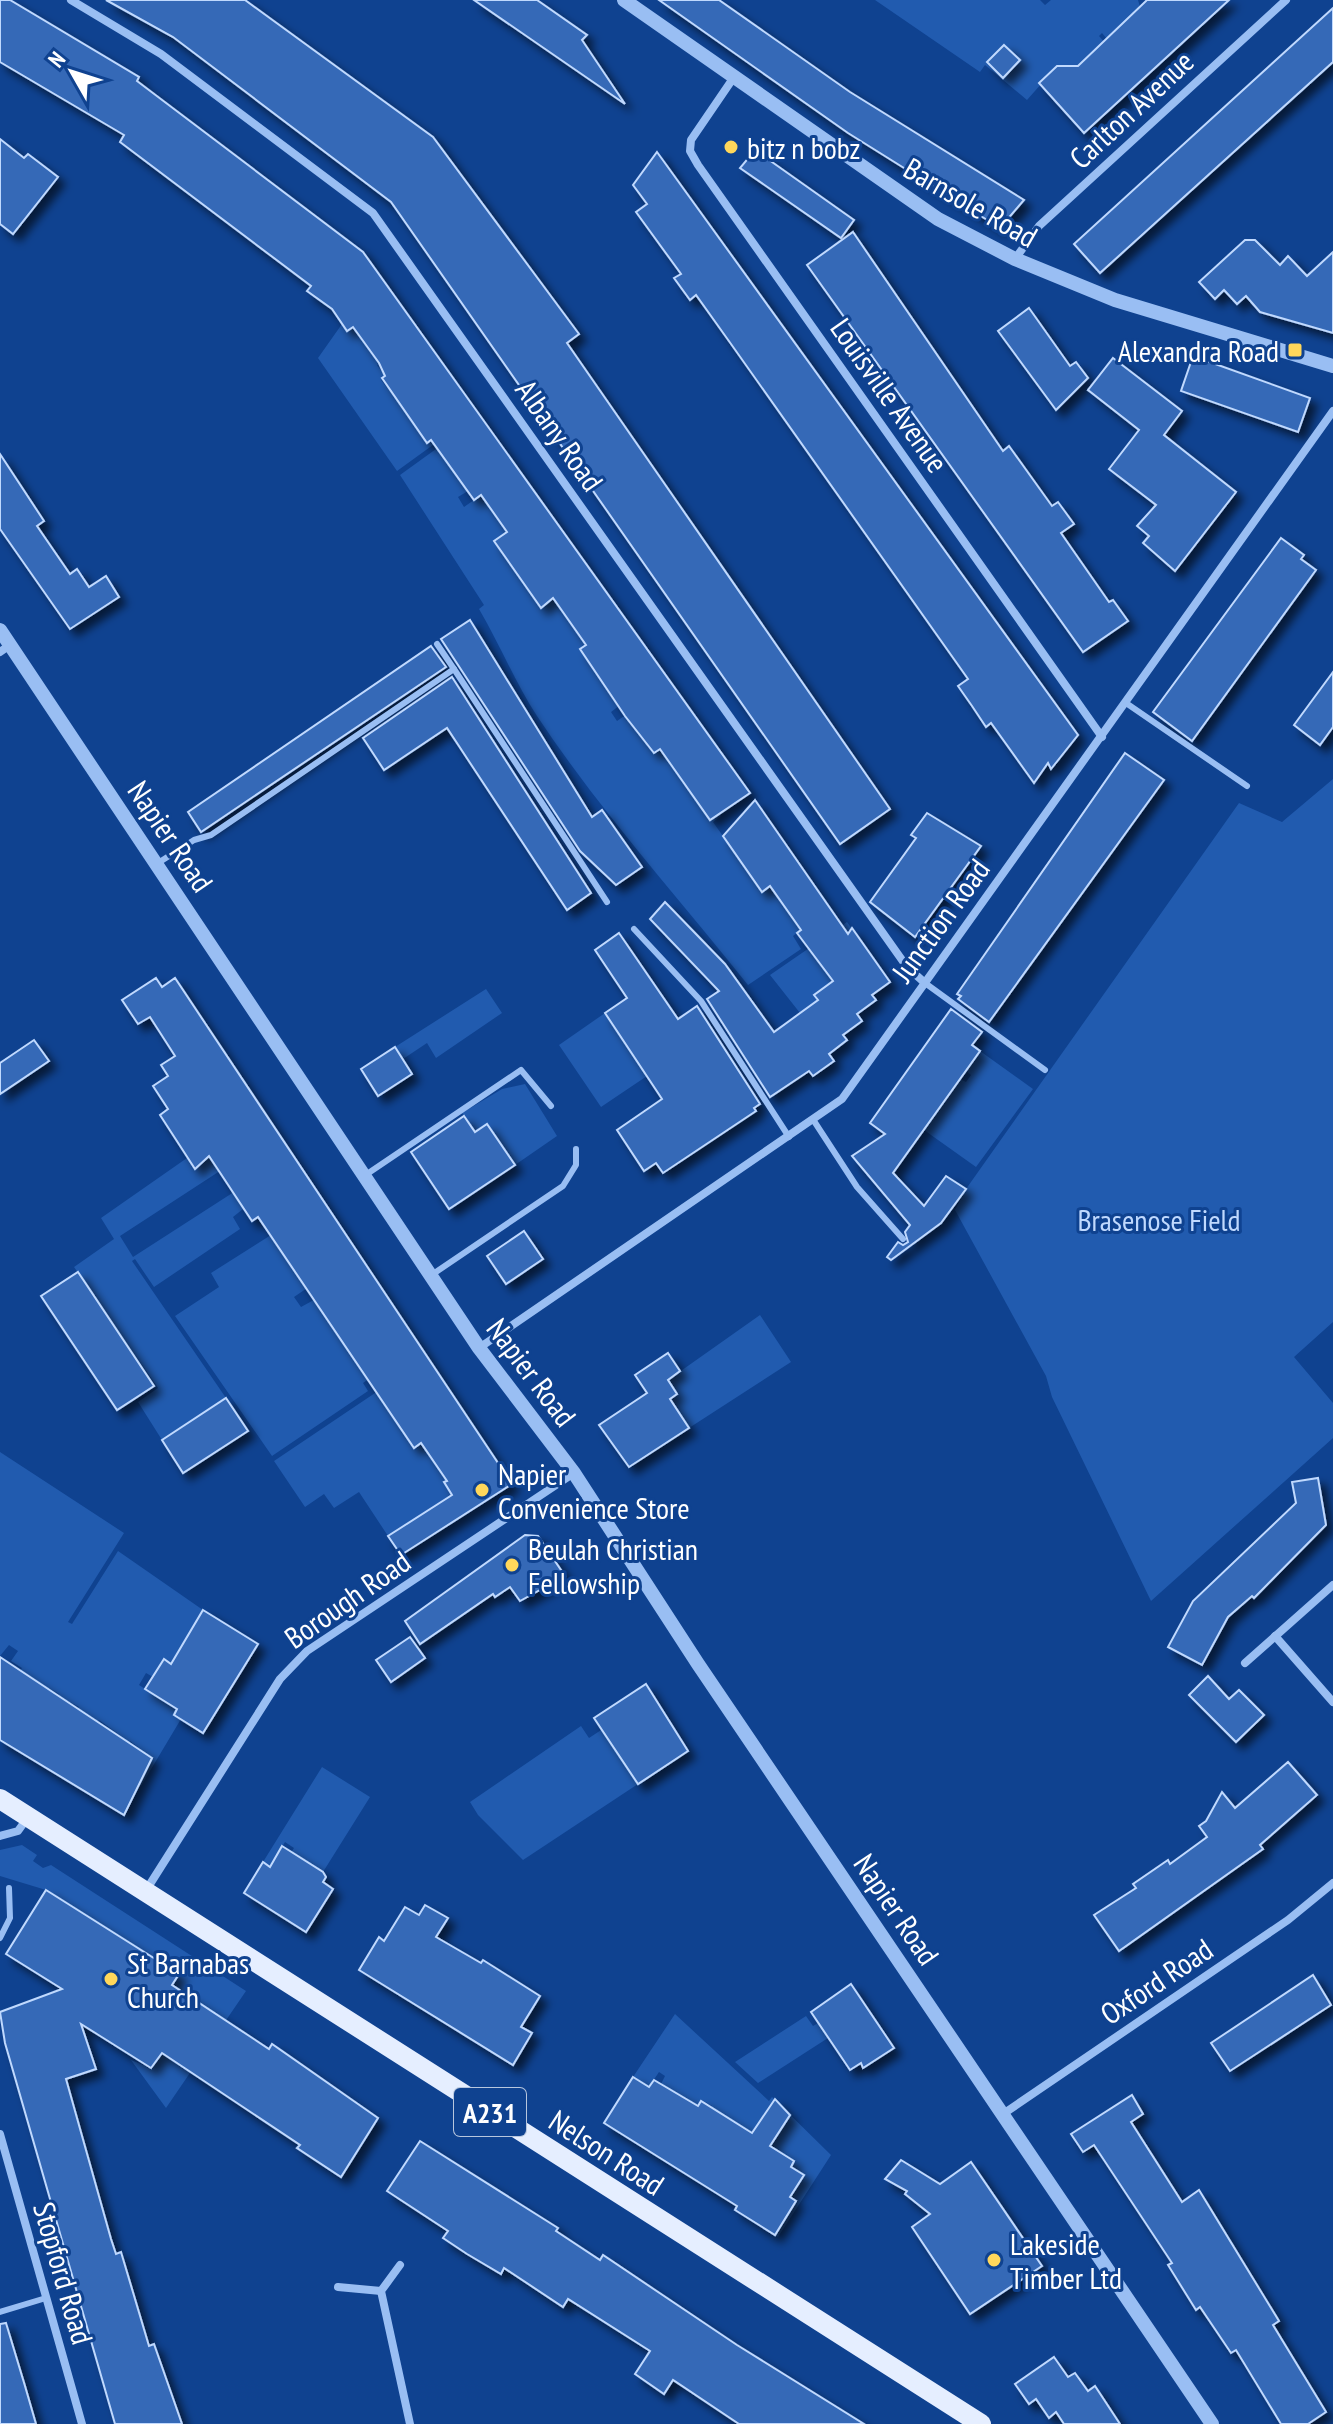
<svg xmlns="http://www.w3.org/2000/svg" width="1333" height="2424" viewBox="0 0 1333 2424" font-family="'PT Sans Narrow',sans-serif">
<style>
.green{fill:#215baf}
.building{fill:#3469b7;stroke:#c0d9fe;stroke-width:2;filter:url(#shadow)}
.lines{fill:none;stroke-linecap:round;stroke-linejoin:round}
.service{stroke:#99bef3;stroke-width:6}
.minor{stroke:#99bef3;stroke-width:8}
.tertiary{stroke:#99bef3;stroke-width:14}
.primary{stroke:#e5eeff;stroke-width:20}
.poi-dot{fill:#ffd75b;stroke:#0f4290;stroke-width:3}
.labels{text-anchor:middle;dominant-baseline:central;stroke-width:6;stroke-linejoin:round;paint-order:stroke}
.shield{fill:#0f4290;stroke:#b7c6de;stroke-width:2}
.shield-label{font-size:28px;font-weight:bold;fill:#fff}
.street-label{font-size:30px;fill:#fff;stroke:#0f4290}
.poi-label{font-size:30px;fill:#fff;stroke:#0f4290;text-anchor:start}
.park-label{font-size:30px;fill:#c0d9fe;stroke:#0f4290}
</style>
<defs>
<filter id="shadow"><feDropShadow dx="7" dy="7" stdDeviation="4" flood-color="#0009"/></filter>
</defs>
<rect width="100%" height="100%" fill="#0f4290"/>
<g class="green">
<polygon points="875,0 1040,0 1045,5 1051,0 1138,0 1140,7 1107,39 1102,33 1099,36 1114,53 1082,82 1057,66 1027,100 985,65 980,72"/>
<polygon points="369,315 359,336 372,354 395,352 377,365 385,376 381,380 388,389 401,379 427,443 442,433 444,437 397,471 318,358 342,324 348,331"/>
<path d="M454 436 468 491 458 497 464 507 491 488 488 504 501 524 512 517 514 570 540 608 553 598 579 636 617 665 599 678 612 697 636 693 611 712 617 721 627 714 671 741 675 771 685 784 695 778 721 816 713 822 762 891 770 886 801 930 793 936 801 949 748 985C677 896 600 811 537 716 515 682 499 643 479 609L484 605 400 475Z"/>
<polygon points="1333,779 1333,1322 1294,1357 1333,1403 1333,1438 1151,1601 1052,1397 1046,1376 955,1210 966,1189 1239,803 1282,822"/>
<polygon points="847,922 860,940 833,981 815,994 818,1000 800,1013 770,975"/>
<polygon points="486,989 502,1013 436,1058 427,1043 403,1059 395,1047"/>
<polygon points="605,1013 660,1030 630,1050 647,1076 601,1107 559,1045"/>
<polygon points="980,1051 1033,1089 976,1167 924,1130 960,1079 966,1082 971,1075 966,1071"/>
<polygon points="525,1084 557,1136 515,1165 487,1124 453,1147 468,1122 462,1113 502,1089"/>
<polygon points="197,1151 246,1154 120,1236 133,1257 262,1174 253,1201 233,1217 240,1229 154,1287 135,1259 132,1261 226,1398 162,1440 138,1402 158,1388 74,1267 114,1239 101,1218"/>
<polygon points="271,1235 319,1280 294,1297 301,1307 321,1296 345,1320 332,1328 340,1340 354,1331 390,1364 363,1383 368,1391 272,1456 175,1316 219,1287 211,1273"/>
<polygon points="760,1315 791,1362 689,1428 681,1416 639,1419 668,1380"/>
<polygon points="378,1391 414,1448 437,1433 459,1473 444,1482 452,1495 388,1536 359,1492 334,1508 324,1494 305,1507 274,1461"/>
<polygon points="0,1452 124,1533 68,1622 72,1624 118,1551 203,1610 173,1659 195,1673 193,1677 164,1660 153,1677 146,1673 139,1685 177,1709 174,1715 181,1719 141,1786 137,1784 152,1758 130,1741 113,1768 105,1763 121,1736 99,1720 82,1749 75,1715 79,1707 68,1701 51,1730 42,1725 59,1694 49,1688 45,1695 3,1697 22,1668 11,1661 18,1651 9,1645 0,1656"/>
<polygon points="621,1717 624,1722 609,1740 617,1753 646,1746 626,1766 638,1784 523,1860 478,1815 470,1802 581,1726 589,1738"/>
<polygon points="322,1767 370,1797 323,1872 290,1854 294,1848 285,1842 270,1867 263,1862"/>
<polygon points="22,1845 37,1855 33,1861 43,1868 51,1865 246,1991 166,2108 131,2060 151,2068 195,1999 172,1985 179,1974 46,1890 0,1876 0,1850"/>
<polygon points="675,2014 769,2101 772,2097 831,2155 778,2237 775,2235 796,2201 790,2197 804,2175 791,2167 794,2161 780,2152 762,2180 749,2131 739,2125 694,2136 712,2106 702,2100 693,2113 661,2084 665,2076 659,2072 649,2087 633,2077"/>
<polygon points="806,2016 813,2026 818,2023 828,2038 758,2083 735,2062"/>
</g>
<g class="building">
<polygon points="0,0 10,0 139,77 137,81 363,252 750,793 710,820 660,749 654,753 625,716 580,649 586,645 553,598 541,608 494,541 507,532 481,495 474,500 431,440 427,443 382,378 385,376 379,363 353,327 347,331 332,309 307,291 311,286 120,142 124,135 0,62"/>
<polygon points="106,0 245,0 433,137 579,334 567,343 890,809 840,844 391,202 173,37"/>
<polygon points="474,0 537,0 587,35 582,40 625,104"/>
<polygon points="659,0 719,0 850,92 1024,200 1000,228 848,133"/>
<polygon points="1147,0 1229,0 1084,133 1039,83 1057,66 1078,66"/>
<polygon points="1333,8 1333,62 1100,273 1074,244"/>
<polygon points="1004,45 1020,60 1003,78 987,62"/>
<polygon points="0,139 24,158 28,154 58,177 13,234 0,224"/>
<polygon points="755,150 854,220 841,238 740,168"/>
<polygon points="657,152 1078,735 1051,769 1048,763 1034,783 991,723 986,727 972,706 958,686 968,679 731,344 696,295 690,300 674,278 681,274 636,212 647,204 633,185"/>
<polygon points="853,232 1003,451 1009,446 1052,506 1058,502 1074,524 1061,533 1109,602 1113,600 1128,621 1083,652 807,265"/>
<polygon points="1245,240 1255,240 1280,265 1288,256 1307,276 1333,252 1333,333 1260,312 1246,296 1237,304 1224,290 1215,299 1199,282"/>
<polygon points="1029,308 1070,366 1076,362 1088,378 1056,410 998,331"/>
<polygon points="1193,356 1310,398 1298,432 1181,391"/>
<polygon points="1113,358 1182,411 1164,435 1236,492 1175,571 1143,543 1149,536 1137,526 1156,505 1109,469 1139,430 1088,390"/>
<polygon points="0,454 44,521 37,526 70,574 77,569 89,587 106,576 119,597 70,629 0,529"/>
<polygon points="1281,538 1304,555 1301,559 1316,570 1192,741 1153,712"/>
<polygon points="470,620 592,817 602,810 642,867 616,885 580,851 441,639"/>
<polygon points="431,646 446,667 201,832 188,812"/>
<polygon points="1333,672 1333,727 1320,745 1294,725"/>
<polygon points="452,677 591,893 567,910 447,728 384,770 363,738"/>
<polygon points="1125,753 1164,780 989,1022 958,999 961,996 957,994"/>
<polygon points="755,800 848,934 852,928 890,982 872,995 876,1000 857,1014 862,1021 843,1035 847,1040 829,1054 834,1061 813,1076 809,1071 770,1097 707,999 719,991 650,919 665,902 725,964 774,1032 818,1000 814,995 833,981 797,933 801,930 770,886 762,892 723,836"/>
<polygon points="927,813 981,846 915,937 870,902 916,838 911,835"/>
<polygon points="619,933 678,1019 697,1006 760,1104 754,1108 756,1111 663,1173 656,1163 644,1171 617,1130 662,1099 605,1013 627,998 595,950"/>
<polygon points="156,978 162,987 175,978 512,1484 401,1555 388,1536 452,1495 444,1482 447,1481 421,1443 414,1448 258,1217 252,1221 209,1156 195,1169 160,1115 168,1109 153,1086 168,1076 161,1065 175,1056 150,1017 138,1024 122,1000"/>
<polygon points="951,1009 982,1032 972,1045 980,1051 893,1173 924,1206 946,1176 966,1189 941,1223 891,1260 887,1257 898,1242 903,1245 908,1242 905,1232 910,1225 852,1156 885,1134 870,1123"/>
<polygon points="34,1040 49,1061 0,1094 0,1063"/>
<polygon points="395,1047 412,1074 378,1096 361,1069"/>
<polygon points="464,1116 475,1132 487,1124 515,1165 449,1209 411,1152"/>
<polygon points="524,1231 543,1259 506,1284 487,1256"/>
<polygon points="78,1272 154,1386 117,1410 41,1296"/>
<polygon points="668,1353 680,1371 668,1380 677,1394 670,1399 689,1428 629,1467 599,1425 647,1393 635,1375"/>
<polygon points="226,1398 248,1431 183,1473 162,1440"/>
<polygon points="1318,1478 1326,1525 1254,1598 1252,1596 1228,1617 1202,1665 1168,1647 1193,1601 1296,1503 1292,1482"/>
<polygon points="525,1535 538,1536 565,1576 520,1601 510,1587 495,1597 493,1594 420,1644 405,1621"/>
<polygon points="203,1610 258,1644 203,1733 174,1715 177,1709 145,1689 164,1659 171,1664"/>
<polygon points="410,1637 425,1658 391,1682 376,1660"/>
<polygon points="0,1657 152,1758 124,1815 0,1740"/>
<polygon points="1208,1676 1229,1699 1239,1690 1264,1715 1236,1742 1189,1695"/>
<polygon points="646,1684 688,1751 638,1784 594,1718"/>
<polygon points="1288,1762 1317,1795 1260,1845 1263,1849 1119,1951 1094,1915 1136,1888 1133,1884 1168,1860 1170,1864 1207,1837 1199,1826 1206,1821 1222,1792 1235,1808"/>
<polygon points="282,1846 323,1872 326,1877 323,1882 333,1889 306,1932 244,1893 263,1862 270,1867"/>
<polygon points="46,1890 179,1974 172,1985 269,2049 272,2044 378,2118 341,2177 297,2148 300,2145 162,2053 151,2068 81,2024 96,2069 66,2079 111,2239 116,2254 121,2252 149,2346 154,2344 182,2424 115,2424 5,2043 0,2012 62,1989 6,1954"/>
<polygon points="425,1905 448,1918 436,1937 481,1963 483,1960 540,1996 521,2027 532,2033 513,2065 359,1970 379,1937 384,1941 405,1907 419,1915"/>
<polygon points="1313,1975 1331,2005 1230,2071 1211,2043"/>
<polygon points="851,1984 894,2048 863,2068 861,2063 850,2070 811,2012"/>
<polygon points="633,2077 649,2087 654,2080 698,2106 701,2101 752,2133 775,2099 790,2115 770,2146 794,2161 791,2167 804,2175 790,2197 796,2201 775,2235 735,2210 737,2206 604,2123"/>
<polygon points="1132,2095 1143,2114 1131,2122 1182,2202 1199,2190 1279,2321 1273,2325 1326,2412 1308,2424 1281,2424 1236,2350 1231,2353 1200,2307 1196,2310 1168,2265 1172,2263 1094,2145 1083,2152 1071,2134"/>
<polygon points="420,2141 558,2228 556,2231 600,2260 603,2255 737,2345 864,2424 739,2424 673,2380 664,2394 635,2374 650,2351 568,2299 563,2307 504,2268 501,2274 467,2254 443,2238 448,2231 387,2191"/>
<polygon points="901,2160 940,2184 971,2162 1042,2266 970,2314 912,2227 930,2214 905,2194 907,2191 885,2179"/>
<polygon points="6,2323 25,2386 36,2424 0,2424 0,2324"/>
<polygon points="1054,2357 1068,2377 1075,2373 1088,2391 1095,2386 1120,2424 1064,2424 1056,2412 1049,2418 1036,2399 1029,2404 1015,2384"/>
</g>
<g class="lines">
<g class="service">
<polyline points="437,644 454,669"/>
<polyline points="1126,703 1247,786"/>
<polyline points="158,863 194,840 211,835 454,669 607,902"/>
<polyline points="634,929 701,1001 789,1137"/>
<polyline points="925,983 1045,1070"/>
<polyline points="814,1121 857,1187 903,1239"/>
<polyline points="367,1174 521,1070 551,1106"/>
<polyline points="433,1274 563,1186 576,1165 576,1149"/>
<polyline points="0,1938 10,1918 9,1888"/>
<polyline points="0,2312 46,2298"/>
</g>
<g class="minor">
<polyline points="71,0 161,54 373,213 907,967 925,983"/>
<polyline points="734,77 691,140 690,151 698,165 1102,737"/>
<polyline points="1015,259 1039,226 1286,0"/>
<polyline points="0,652 10,645"/>
<polyline points="479,1348 842,1099 1333,411"/>
<polyline points="1275,1636 1333,1702"/>
<polyline points="1245,1663 1333,1585"/>
<polyline points="0,1836 18,1831 28,1817"/>
<polyline points="145,1892 280,1679 307,1651 574,1473"/>
<polyline points="1003,2114 1288,1920 1333,1883"/>
<polyline points="0,2134 82,2424"/>
<polyline points="400,2265 381,2291 410,2424"/>
<polyline points="338,2287 381,2291"/>
</g>
<g class="tertiary">
<polyline points="624,0 938,219 1015,259 1115,300 1333,366"/>
<polyline points="0,630 479,1348 574,1473 698,1664 1212,2424"/>
</g>
<polyline class="primary" points="0,1799 981,2424"/>
</g>
<g class="poi-dot">
<circle cx="731" cy="147" r="8"/>
<rect x="1287" y="342" width="16" height="16" rx="4"/>
<circle cx="482" cy="1490" r="8"/>
<circle cx="512" cy="1565" r="8"/>
<circle cx="111" cy="1979" r="8"/>
<circle cx="994" cy="2260" r="8"/>
</g>
<g class="labels">
<rect class="shield" x="454" y="2088" width="72" height="48" rx="6"/>
<g class="shield-label">
<text x="490" y="2112">A231</text>
</g>
<g class="street-label">
<text transform="translate(1131 109) rotate(-43)">Carlton Avenue</text>
<text transform="translate(971 202) rotate(30)">Barnsole Road</text>
<text transform="translate(890 395) rotate(55)">Louisville Avenue</text>
<text transform="translate(560 435) rotate(55)">Albany Road</text>
<text transform="translate(171 836) rotate(56)">Napier Road</text>
<text transform="translate(940 920) rotate(-54)">Junction Road</text>
<text transform="translate(532 1372) rotate(53)">Napier Road</text>
<text transform="translate(347 1599) rotate(-35)">Borough Road</text>
<text transform="translate(897 1909) rotate(56)">Napier Road</text>
<text transform="translate(1156 1981) rotate(-34)">Oxford Road</text>
<text transform="translate(607 2152) rotate(33)">Nelson Road</text>
<text transform="translate(64 2273) rotate(74)">Stopford Road</text>
</g>
<g class="poi-label">
<text x="747" y="147">bitz n bobz</text>
<text x="1279" y="350" text-anchor="end">Alexandra Road</text>
<text x="498" y="1473">Napier<tspan x="498" dy="34">Convenience Store</tspan></text>
<text x="528" y="1548">Beulah Christian<tspan x="528" dy="34">Fellowship</tspan></text>
<text x="127" y="1962">St Barnabas<tspan x="127" dy="34">Church</tspan></text>
<text x="1010" y="2243">Lakeside<tspan x="1010" dy="34">Timber Ltd</tspan></text>
</g>
<g class="park-label">
<text x="1159" y="1219">Brasenose Field</text>
</g>
</g>
<g transform="translate(72 72) rotate(309)" stroke="#0f4290" stroke-width="6" paint-order="stroke">
<path d="M0-6L14 30L0 20L-14 30Z" fill="#ffffff"/>
<text y="-12" font-size="22" font-weight="bold" text-anchor="middle" fill="#ffffff">N</text>
</g>
</svg>
